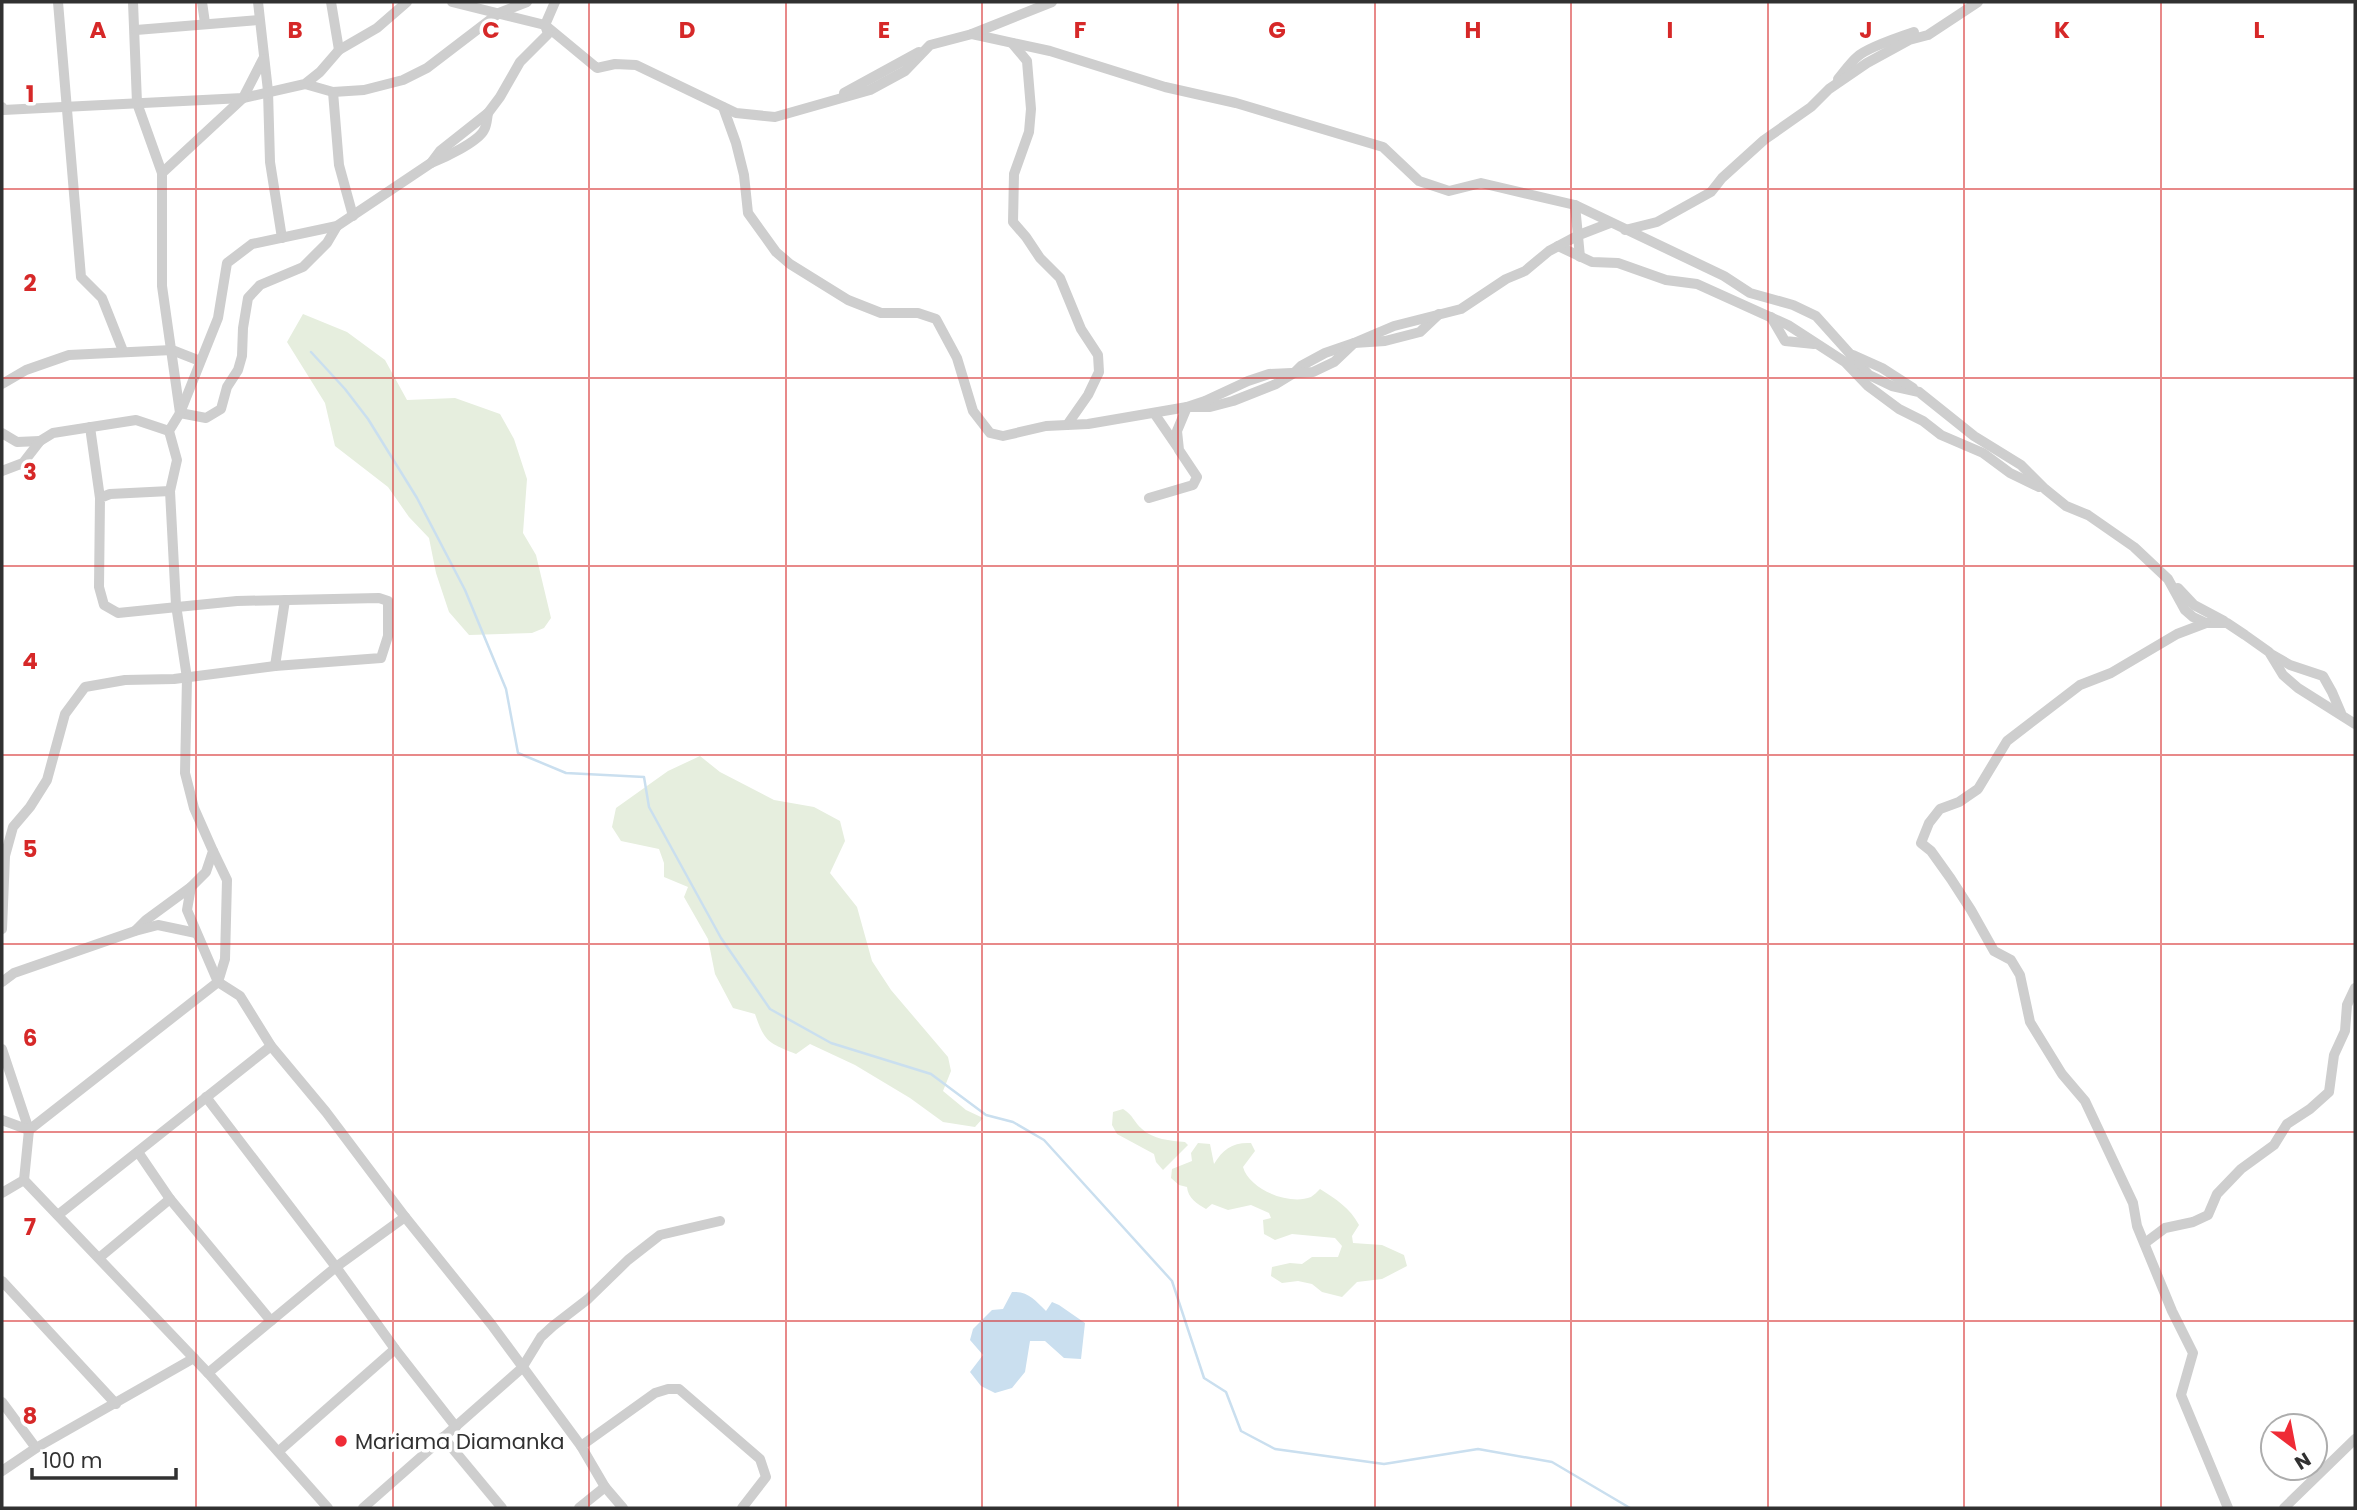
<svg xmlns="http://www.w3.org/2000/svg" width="2357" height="1510" viewBox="0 0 2357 1510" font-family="Poppins,sans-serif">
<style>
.green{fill:#e6eede}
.water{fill:#cadfef}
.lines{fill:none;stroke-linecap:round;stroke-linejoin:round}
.stream{stroke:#cadfef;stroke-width:2.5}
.minor{stroke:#cecece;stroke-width:10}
.grid{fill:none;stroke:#d62828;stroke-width:2;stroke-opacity:0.55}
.poi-dot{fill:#ef2b36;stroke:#fff;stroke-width:2.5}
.labels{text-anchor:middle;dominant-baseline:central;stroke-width:7;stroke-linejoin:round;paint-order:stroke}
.poi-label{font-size:21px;fill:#313131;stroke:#fff;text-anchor:start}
.grid-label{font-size:23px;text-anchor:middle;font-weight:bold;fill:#d62828;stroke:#fff;stroke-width:7;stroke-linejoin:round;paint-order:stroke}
</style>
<rect width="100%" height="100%" fill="#fff"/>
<g class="green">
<polygon points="303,314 347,332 385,360 407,400 455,398 500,414 514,439 527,479 523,533 536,555 551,618 544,628 532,633 469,635 449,612 436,573 429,538 409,517 388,487 335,446 325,403 287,342"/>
<path d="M700 756 720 772 774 800 814 807 840 821 845 841 830 873 857 907 872 961 891 990 948 1057 951 1071 943 1091 966 1110 983 1118 975 1127 943 1122 910 1098 855 1065 810 1044 796 1054C769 1043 765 1043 755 1014L733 1008 715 974 708 939 684 897 688 887 664 877V863L659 849 621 841 612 827 616 808 668 771Z"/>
<path d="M1123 1109C1134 1116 1133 1121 1142 1129 1152 1139 1171 1141 1185 1142L1188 1145 1163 1170 1156 1162 1154 1154 1117 1134 1112 1125 1113 1112Z"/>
<path d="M1198 1143 1210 1144 1214 1164C1223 1149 1233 1142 1251 1143L1255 1151 1243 1167C1249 1189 1289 1206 1311 1197 1314 1195 1317 1192 1320 1189 1336 1199 1350 1208 1359 1225L1352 1236 1353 1243 1382 1245 1404 1255 1407 1266 1382 1279 1357 1282 1342 1297 1322 1292 1312 1284 1298 1281 1282 1283 1271 1276 1272 1267 1290 1263 1302 1264 1312 1257H1338L1342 1246 1335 1238 1292 1234 1275 1240 1264 1234 1263 1220 1271 1218 1269 1213 1251 1205 1228 1210 1212 1204 1206 1209C1197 1204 1188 1198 1187 1187L1179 1185 1171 1178 1172 1169 1192 1161 1191 1153Z"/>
</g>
<path class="water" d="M1012 1292C1028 1291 1035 1300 1046 1311L1052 1302 1059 1305 1085 1323 1081 1359 1064 1358 1045 1341H1030L1025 1372 1012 1388 995 1393 981 1386 970 1372 983 1355 970 1340 973 1329 992 1310 1003 1309Z"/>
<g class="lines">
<polyline class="stream" points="311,352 345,389 368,419 417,498 465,590 506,689 518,753 566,773 644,777 649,807 721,938 770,1009 831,1043 931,1074 986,1115 1013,1122 1044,1140 1172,1281 1204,1378 1226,1392 1241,1431 1275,1449 1384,1464 1478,1449 1552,1462 1630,1508"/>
<g class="minor">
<polyline points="58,2 81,277 102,298 123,351"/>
<polyline points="133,2 137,103 162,173 162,286 180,413 206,418 221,409 227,387 238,370 242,356 243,328 248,298 260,285 303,267 327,243 337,226"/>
<polyline points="202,2 205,23"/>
<polyline points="258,2 268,91 270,162 282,238"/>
<polyline points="331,2 339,50"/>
<polyline points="452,2 545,25 597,68 615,64 636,65 736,113 775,117 870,90 905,71 930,45 972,34 1050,51 1165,87 1236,103 1383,147 1419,181 1449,191 1481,183 1575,205 1724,276 1750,293 1793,305 1816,316 1869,375 1892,386 1919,392 1974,436 2021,465 2045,489 2066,506 2088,515 2134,547 2168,579 2185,610 2193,617 2206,623 2227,623 2245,635 2269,652 2283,675 2298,688 2355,724"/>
<polyline points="555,2 545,25 548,34 520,62 500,97 488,113 440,151 431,163 337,226 252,244 227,263 218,318 180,413 169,431 177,460 170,491 176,605 187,678 185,773 194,808 213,851 206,872 191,887 187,910 218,982 240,996 271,1046 326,1112 405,1217 491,1324 581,1446 605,1487 623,1508"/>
<polyline points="136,30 258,20"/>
<polyline points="972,34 1052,2"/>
<polyline points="1012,43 1027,61 1031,109 1029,132 1014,174 1013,222 1026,237 1040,258 1060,278 1081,329 1098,355 1099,372 1088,395 1067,425"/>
<path d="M1838 79C1844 72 1850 63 1857 57 1866 48 1902 36 1914 32"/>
<polyline points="305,84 333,92 364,90 403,80 427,68 499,13 527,2"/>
<polyline points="333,92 339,165 353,216"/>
<polyline points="844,93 919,52"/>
<polyline points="2,107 3,110 243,98 305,84 320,72 339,50 377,28 407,2"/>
<polyline points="723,107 736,143 744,175 748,213 776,252 790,264 848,300 881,313 918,313 936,319 957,358 973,411 990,433 1003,436 1046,426 1088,424 1187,407 1210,407 1233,401 1276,384 1294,373 1301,366 1325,353 1354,343 1385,341 1420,332 1439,314"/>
<path d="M431 163C444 158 478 142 484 130 487 125 487 118 488 113"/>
<polyline points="162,173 243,98 263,59"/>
<polyline points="1575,205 1580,257"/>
<polyline points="1625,230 1657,222 1711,192 1722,178 1764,140 1811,107 1829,89 1867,63 1909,40 1928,35 1978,2"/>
<polyline points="1558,246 1592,262 1618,263 1666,280 1697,284 1788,325 1845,362 1868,386 1899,409 1923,421 1941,435 1983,453 2010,473 2039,487"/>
<polyline points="1771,317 1785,341 1814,344"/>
<polyline points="1853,355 1882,368 1913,388"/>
<polyline points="2,384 26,370 69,355 172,350 200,361"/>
<polyline points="1154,413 1178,448"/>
<polyline points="90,427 100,498"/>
<polyline points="2,433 17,442 40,441"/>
<polyline points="2,471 23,463 40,441 53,433 136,420 169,431"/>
<polyline points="1149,498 1193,485 1197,477 1179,450 1177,431 1187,407 1205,401 1248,381 1269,374 1313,372 1334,362 1354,343 1394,326 1461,309 1506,279 1525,271 1549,251 1579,235 1610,223"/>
<polyline points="2178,588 2194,605 2224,621"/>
<polyline points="2206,623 2177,634 2111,673 2080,685 2007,741 1978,789 1959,802 1940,809 1929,823 1921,843 1931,851 1951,879 1971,910 1994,951 2011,960 2020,975 2030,1022 2062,1074 2085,1101 2133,1203 2137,1226 2172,1311 2193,1353 2181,1395 2228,1508"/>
<polyline points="2271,654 2290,665 2323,676 2332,692 2341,713"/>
<polyline points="275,666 285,600"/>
<polyline points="213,851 227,880 225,959 218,982 29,1130 24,1180 208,1373 328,1508"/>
<polyline points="2,929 5,856 13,827 30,807 47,780 65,714 85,687 125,680 174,679 275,666 381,658 388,636 388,601 379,598 237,601 118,613 104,605 99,587 100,498 110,494 170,491"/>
<polyline points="135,931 146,920 191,887"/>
<polyline points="2,982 14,973 135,931 158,925 196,933"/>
<polyline points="2,1049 29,1130"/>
<polyline points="206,1097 336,1267 395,1349 456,1427"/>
<polyline points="2,1120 29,1130"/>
<polyline points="138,1152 170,1199 271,1321"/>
<polyline points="2,1193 24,1180"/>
<polyline points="58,1215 271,1046"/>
<polyline points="2145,1243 2165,1228 2193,1222 2208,1215 2217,1194 2241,1169 2274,1145 2287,1124 2310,1109 2329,1092 2334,1055 2345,1031 2347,1005 2355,988"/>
<polyline points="99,1258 170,1199"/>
<polyline points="2,1281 116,1404"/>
<polyline points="208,1373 336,1267 405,1217"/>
<polyline points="2,1402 36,1448"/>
<polyline points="443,1437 502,1508"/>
<polyline points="581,1446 655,1393 668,1389 679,1389 760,1459 766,1477 742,1508"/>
<polyline points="279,1451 395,1349"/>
<polyline points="2,1471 36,1448 194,1358"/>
<polyline points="363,1508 522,1368 541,1337 553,1326 588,1299 628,1260 660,1235 720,1221"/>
<polyline points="579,1508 605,1487"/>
<polyline points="2284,1508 2355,1439"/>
</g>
</g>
<path class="grid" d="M196 2V1508M393 2V1508M589 2V1508M786 2V1508M982 2V1508M1178 2V1508M1375 2V1508M1571 2V1508M1768 2V1508M1964 2V1508M2161 2V1508M2 189H2355M2 378H2355M2 566H2355M2 755H2355M2 944H2355M2 1132H2355M2 1321H2355"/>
<circle class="poi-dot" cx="341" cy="1441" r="7"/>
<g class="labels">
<g class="poi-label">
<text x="355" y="1441">Mariama Diamanka</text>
</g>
</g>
<g class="grid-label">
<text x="98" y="38">A</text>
<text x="295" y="38">B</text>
<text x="491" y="38">C</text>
<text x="687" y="38">D</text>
<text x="884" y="38">E</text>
<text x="1080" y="38">F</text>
<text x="1277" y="38">G</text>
<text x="1473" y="38">H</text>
<text x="1670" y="38">I</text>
<text x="1866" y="38">J</text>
<text x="2062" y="38">K</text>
<text x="2259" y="38">L</text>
<text x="30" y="102">1</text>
<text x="30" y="291">2</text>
<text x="30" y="480">3</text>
<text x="30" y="669">4</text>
<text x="30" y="857">5</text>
<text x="30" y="1046">6</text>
<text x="30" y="1235">7</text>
<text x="30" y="1424">8</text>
</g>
<rect width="2357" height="1510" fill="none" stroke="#313131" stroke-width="7"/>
<g transform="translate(2294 1447) rotate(148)"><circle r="33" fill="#ffffff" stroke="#adadad" stroke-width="2"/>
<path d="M0-5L12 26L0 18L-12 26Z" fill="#ef2b36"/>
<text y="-10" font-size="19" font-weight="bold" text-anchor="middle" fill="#313131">N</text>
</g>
<path d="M32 1468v10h144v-10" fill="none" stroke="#313131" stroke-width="3.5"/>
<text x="42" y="1468" font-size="21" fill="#313131" stroke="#ffffff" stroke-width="5" paint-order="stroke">100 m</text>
</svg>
